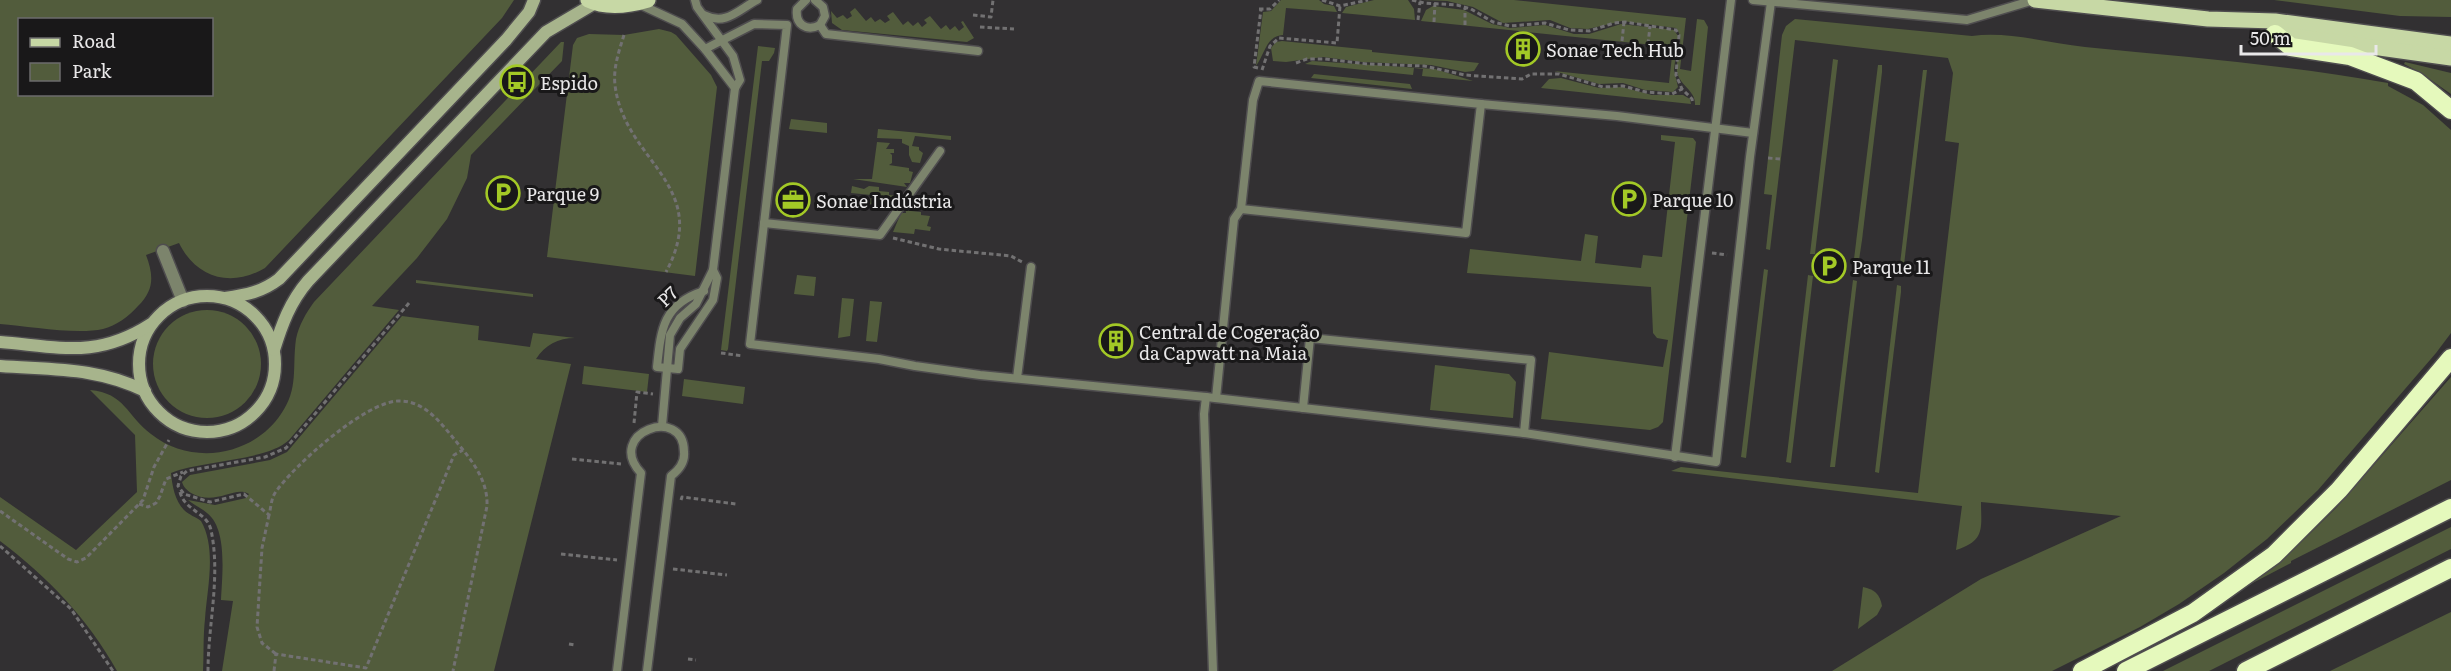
<svg xmlns="http://www.w3.org/2000/svg" width="2451" height="671" viewBox="0 0 2451 671" font-family="Literata,serif">
<style>
.green{fill:#525c3c;fill-rule:evenodd}
.lines{fill:none;stroke-linecap:round;stroke-linejoin:round}
.lane-casing{stroke:#4f4d4f;stroke-width:11}
.street-casing{stroke:#4f4d4f;stroke-width:15}
.secondary-casing{stroke:#4f4d4f;stroke-width:15}
.primary-casing{stroke:#4f4d4f;stroke-width:18}
.highway-casing{stroke:#4f4d4f;stroke-width:21}
.path{stroke:#727172;stroke-width:3;stroke-dasharray:4.5 3;stroke-linecap:butt}
.lane{stroke:#7c846c;stroke-width:8}
.street{stroke:#7c846c;stroke-width:12}
.secondary{stroke:#a7b48c;stroke-width:12}
.primary{stroke:#c7d8a5;stroke-width:15}
.highway{stroke:#e5f9bc;stroke-width:18}
.labels{text-anchor:middle;dominant-baseline:central;stroke-width:6;stroke-linejoin:round;paint-order:stroke}
.poi-label{font-size:18px;fill:#e9e8e9;stroke:#191819;text-anchor:start}
.street-label{font-size:18px;fill:#e9e8e9;stroke:#191819}
</style>
<rect width="100%" height="100%" fill="#323032"/>
<g class="green">
<path d="M0 0H514L502 18 265 268C231 288 196 278 179 243L146 255C154 276 154 290 138 306 129 316 116 326 103 329 76 335 28 326 0 324ZM20 20H212V94H20Z"/>
<path d="M1281 0H1319L1324 4 1334 6 1337 12 1286 8 1283 35C1266 36 1265 54 1256 66L1263 12 1271 11Z"/>
<polygon points="1374,0 1408,0 1414,9 1415,20 1342,13 1346,7"/>
<path d="M1422 0H1514L1686 18 1680 69 1691 71 1697 19 1704 20 1708 27 1700 105H1695C1696 90 1679 86 1677 71 1675 58 1686 39 1676 28L1622 21 1588 29 1570 28 1550 20 1503 23 1473 7 1447 1Z"/>
<polygon points="2274,0 2451,0 2451,17 2400,16"/>
<polygon points="1433,6 1464,10 1492,24 1510,28 1545,25 1574,34 1589,34 1621,24 1674,30 1678,36 1674,70 1678,87 1673,92 1645,90 1623,83 1599,84 1554,71 1669,83 1673,47 1421,21 1426,10"/>
<polygon points="855,8 866,21 871,17 875,22 880,19 885,23 890,20 887,16 893,12 903,25 908,21 913,26 918,22 922,27 927,23 924,20 930,16 941,29 946,25 950,30 955,26 959,31 964,27 961,22 963,21 974,38 967,42 842,30 832,23 831,11 837,18 843,15 847,19 852,16 850,12"/>
<path d="M1795 19 1972 36C2008 31 2048 43 2085 47 2186 57 2288 65 2388 83V86L2423 105 2451 130V333L2436 353 2318 490 2267 539 2224 573 2179 604 2140 627 2052 671H1832L1981 579 2121 516 1981 502C1981 527 1986 541 1956 550L1962 506 1671 471 1681 467 1918 493 1959 143 1945 141 1953 73 1948 58 1795 40 1770 250 1766 249 1772 195 1764 194 1782 35 1786 26Z"/>
<polygon points="659,29 671,32 676,35 711,75 717,87 695,276 547,257 573,45 577,38 589,34 624,35"/>
<polygon points="1282,41 1372,50 1372,52 1479,63 1474,71 1465,72 1431,65 1362,62 1323,57 1286,62 1273,61 1271,48 1276,42"/>
<path d="M561 42H564L562 61 471 155 467 178 447 219 417 258 372 306 399 310 289 440C267 461 202 460 171 473 172 485 175 501 184 510 189 515 196 517 201 521 217 549 207 589 205 619 203 636 204 654 203 671H117C88 619 48 577 0 541V497L76 550 137 492 135 435 90 390C125 393 127 416 151 434 191 466 252 457 281 414 299 388 292 368 296 339 299 325 306 313 314 302Z"/>
<polygon points="758,46 775,48 774,53 769,61 762,61 728,349 727,351 721,350"/>
<polygon points="1833,59 1838,60 1818,228 1815,254 1810,254"/>
<polygon points="1312,61 1435,69 1473,81 1422,76 1423,69 1414,68 1413,75 1305,64"/>
<polygon points="2405,62 2451,73 2451,94 2421,73 2404,64"/>
<polygon points="1878,65 1882,65 1882,72 1862,240 1859,260 1854,259"/>
<polygon points="1923,70 1927,70 1904,265 1900,264"/>
<polygon points="1314,74 1410,84 1412,89 1311,78"/>
<polygon points="1561,78 1599,88 1622,87 1652,95 1683,95 1690,99 1691,104 1541,88 1549,79"/>
<polygon points="791,119 827,123 827,133 789,129"/>
<polygon points="878,129 951,136 951,140 915,136 912,146 919,147 919,150 923,153 920,163 912,162 909,155 909,146 902,143 902,139 877,138"/>
<polygon points="1661,135 1693,138 1696,142 1663,422 1658,427 1650,430 1541,419 1549,352 1663,367 1668,340 1657,338 1653,333 1651,287 1467,273 1470,249 1581,261 1585,234 1598,236 1595,263 1641,268 1643,255 1662,257 1675,142 1661,140"/>
<polygon points="877,142 890,143 886,149 894,149 894,153 890,153 892,155 892,163 889,165 909,168 909,171 913,172 910,183 904,183 907,187 853,179 872,179"/>
<polygon points="852,186 864,189 869,186 879,187 879,191 889,192 889,195 897,196 897,200 892,199 891,205 870,204 871,195 851,193"/>
<polygon points="905,204 918,208 918,210 911,209 911,211 921,212 921,215 930,216 927,226 931,227 930,231 915,229 914,234 893,232 901,213 906,213"/>
<polygon points="1764,269 1768,270 1746,458 1741,457"/>
<polygon points="797,275 816,277 814,296 794,294"/>
<polygon points="1808,275 1813,276 1791,463 1786,462 1787,455"/>
<polygon points="416,280 533,294 533,297 416,283"/>
<polygon points="1853,280 1857,281 1835,467 1830,467"/>
<polygon points="1897,285 1901,286 1901,292 1879,473 1875,472"/>
<polygon points="842,298 854,299 850,336 838,338"/>
<polygon points="870,301 882,302 877,342 866,341"/>
<circle cx="207" cy="364" r="54"/>
<path d="M402 316 479 326 478 340 530 347 533 333 575 338C558 338 545 345 536 359L571 364 494 671H222L233 601 221 600C222 576 228 529 207 513 201 508 194 505 188 500L215 505 246 498 249 494C234 485 216 507 191 493 186 489 184 488 182 482L190 475 270 460 287 452Z"/>
<polygon points="1435,365 1509,374 1516,382 1513,418 1430,410"/>
<polygon points="584,366 649,374 647,392 582,384"/>
<polygon points="2451,377 2451,480 2291,561 2291,563 2245,587 2287,553 2289,554 2336,508"/>
<polygon points="684,379 745,387 743,404 682,396"/>
<polygon points="2451,527 2451,549 2209,671 2163,671"/>
<path d="M1863 587C1874 589 1880 594 1882 606L1877 615 1858 629Z"/>
<polygon points="2451,612 2451,671 2330,671"/>
</g>
<g class="lines">
<g class="lane-casing">
<g id="lane">
<path d="M806 0 797 9C795 24 806 32 820 25L825 16 823 7 815 0"/>
<polyline points="1753,0 1967,20 2034,0"/>
<polyline points="639,4 682,24 705,49 735,88"/>
<path d="M704 15C726 26 738 10 757 0"/>
<polyline points="820,25 826,34 978,51"/>
<polyline points="705,49 754,24 787,25 750,344 879,359 915,366 980,375 1206,397 1524,433 1716,462 1750,157 1771,2"/>
<polyline points="1481,104 1617,116 1753,133"/>
<polyline points="764,223 880,235 940,151"/>
<path d="M704 291C663 304 661 329 657 367L678 369 680 349 713 300 717 278 713 270"/>
<polyline points="1017,378 1031,267"/>
<polyline points="1206,397 1204,414 1213,671"/>
<polyline points="1216,398 1234,219 1241,209 1253,100 1259,81 1481,104 1466,233 1241,209"/>
<polyline points="1303,408 1310,338 1531,360 1524,433"/>
<polyline points="662,426 670,335 680,318 696,304 713,270 735,88 740,80 733,56 697,7 695,0"/>
<polyline points="1675,457 1731,0"/>
<path d="M617 671 641 473C604 433 684 404 684 452 685 462 679 470 671 476L647 671"/>
</g>
</g>
<g class="street-casing">
<polyline id="street" points="163,251 183,301"/>
</g>
<g class="secondary-casing">
<g id="secondary">
<circle cx="207" cy="364" r="68"/>
<path d="M225 298C246 295 262 292 279 279L506 40 529 12 534 0"/>
<path d="M0 342C60 347 97 359 151 324"/>
<path d="M274 350C282 324 290 302 308 281L546 32 595 3"/>
<path d="M0 366C52 370 97 367 145 391"/>
</g>
</g>
<g class="primary-casing">
<g id="primary">
<path d="M588 0C607 9 628 6 648 0"/>
<polyline points="2035,0 2208,19 2275,21 2451,44"/>
<polyline points="2273,33 2451,58"/>
</g>
</g>
<g class="highway-casing">
<g id="highway">
<polyline points="2275,34 2291,47 2350,56 2416,81 2451,110"/>
<polyline points="2082,671 2193,613 2274,555 2339,490 2451,358"/>
<polyline points="2126,671 2451,508"/>
<polyline points="2246,671 2451,568"/>
</g>
</g>
<g class="path">
<polyline points="1322,0 1340,6 1368,0"/>
<polyline points="1412,0 1424,3 1457,5 1471,9 1493,22 1510,26 1545,23 1569,30 1589,31 1614,23 1625,22 1676,30 1679,35 1676,75 1682,89 1692,99 1693,104"/>
<polyline points="1259,9 1270,9 1279,0"/>
<polyline points="973,15 991,17 993,0"/>
<polyline points="1418,20 1420,2"/>
<polyline points="1434,22 1435,3"/>
<polyline points="1465,25 1465,8"/>
<polyline points="980,27 1014,29"/>
<path d="M624 35C619 51 613 68 615 85 624 162 713 184 666 272"/>
<polyline points="1622,41 1624,22"/>
<polyline points="1648,44 1650,26"/>
<polyline points="1296,63 1307,59 1325,59 1368,64 1424,66 1465,75 1522,79 1531,74 1559,74 1603,87 1623,86 1646,92 1672,94 1682,89"/>
<polyline points="1258,68 1254,67 1261,9"/>
<polyline points="1262,70 1270,46 1279,38 1337,43 1340,6"/>
<polyline points="1768,158 1780,159"/>
<polyline points="893,238 939,249 1011,256 1022,262"/>
<polyline points="1712,253 1727,255"/>
<path d="M409 303 286 448 265 457 187 471 181 476 178 486 184 494 210 502 244 494 269 515C271 508 271 499 275 493 293 466 365 402 398 401 426 400 443 426 459 445 474 463 488 482 487 506L453 671"/>
<polyline points="721,353 743,356"/>
<polyline points="634,423 637,392 653,394"/>
<polyline points="572,459 621,464"/>
<path d="M180 492C185 511 207 512 211 530 221 577 208 624 208 671"/>
<polyline points="681,500 682,497 736,504"/>
<polyline points="139,504 148,507 156,503 160,496 166,479 183,472"/>
<polyline points="0,511 68,559 77,562 86,558 143,500 154,467 169,440"/>
<polyline points="269,515 262,548 257,627 262,643 276,654"/>
<polyline points="0,546 71,609 113,671"/>
<polyline points="561,554 617,560"/>
<polyline points="673,569 727,575"/>
<polyline points="569,644 575,645"/>
<polyline points="688,659 696,660"/>
<polyline points="274,671 276,654 366,668 454,455 463,450"/>
</g>
<use href="#lane" class="lane"/>
<use href="#street" class="street"/>
<use href="#secondary" class="secondary"/>
<use href="#primary" class="primary"/>
<use href="#highway" class="highway"/>
</g>
<defs>
<g id="building-ring" transform="scale(1.725)"><circle r="9.5" fill="#191819" stroke="#a3c926" stroke-width="1.5"/><path d="M-4-6H4V6H1V3H-1V6H-4ZM-2.5-4.3h1.7v1.8h-1.7ZM.8-4.3h1.7v1.8H.8ZM-2.5-1h1.7V.8h-1.7ZM.8-1h1.7V.8H.8Z" fill="#a3c926"/></g>
<g id="bus-ring" transform="scale(1.725)"><circle r="9.5" fill="#191819" stroke="#a3c926" stroke-width="1.5"/><path d="M-5-6H5V4H4V6H2V4H-2V6H-4V4H-5ZM-3.5-4V0h7V-4ZM-3.5 1.2v1.5H-2V1.2ZM2 1.2v1.5H3.5V1.2Z" fill="#a3c926"/></g>
<g id="parking-ring" transform="scale(1.725)"><circle r="9.5" fill="#191819" stroke="#a3c926" stroke-width="1.5"/><path d="M-3.5-5.5H1a3.5 3.5 0 0 1 0 7H-1V5.5H-3.5ZM-1-3.4V-.6H.8a1.4 1.4 0 0 0 0-2.8Z" fill="#a3c926"/></g>
<g id="office-ring" transform="scale(1.725)"><circle r="9.5" fill="#191819" stroke="#a3c926" stroke-width="1.5"/><path d="M-6-3h4V-5.5h4V-3h4V5H-6ZM-1-4.5V-3h2v-1.5ZM-6 0V1H6V0Z" fill="#a3c926"/></g>
</defs>
<g fill-rule="evenodd">
<use href="#building-ring" x="1523" y="49"/>
<use href="#bus-ring" x="517" y="82"/>
<use href="#parking-ring" x="503" y="193"/>
<use href="#parking-ring" x="1629" y="199"/>
<use href="#office-ring" x="793" y="200"/>
<use href="#parking-ring" x="1829" y="266"/>
<use href="#building-ring" x="1116" y="341"/>
</g>
<g class="labels">
<g class="poi-label">
<text x="1546" y="49">Sonae Tech Hub</text>
<text x="540" y="82">Espido</text>
<text x="526" y="193">Parque 9</text>
<text x="1652" y="199">Parque 10</text>
<text x="816" y="200">Sonae Indústria</text>
<text x="1852" y="266">Parque 11</text>
<text x="1139" y="331">Central de Cogeração<tspan x="1139" dy="21">da Capwatt na Maia</tspan></text>
</g>
<g class="street-label">
<text transform="translate(667 296) rotate(-44)">P7</text>
</g>
</g>
<rect x="18" y="18" width="195" height="78" fill="#191819" stroke="#6c6b6c" stroke-width="1.5"/>
<rect x="30" y="38" width="30" height="9" fill="#c7d8a5" stroke="#6c6b6c" stroke-width="1.5"/>
<text x="72" y="48" font-size="18" fill="#e9e8e9">Road</text>
<rect x="30" y="63" width="30" height="18" fill="#525c3c" stroke="#6c6b6c" stroke-width="1.5"/>
<text x="72" y="78" font-size="18" fill="#e9e8e9">Park</text>
<path d="M2241 45v9h135v-9" fill="none" stroke="#e9e8e9" stroke-width="3"/>
<text x="2250" y="45" font-size="18" fill="#e9e8e9" stroke="#191819" stroke-width="4.5" paint-order="stroke">50 m</text>
</svg>
